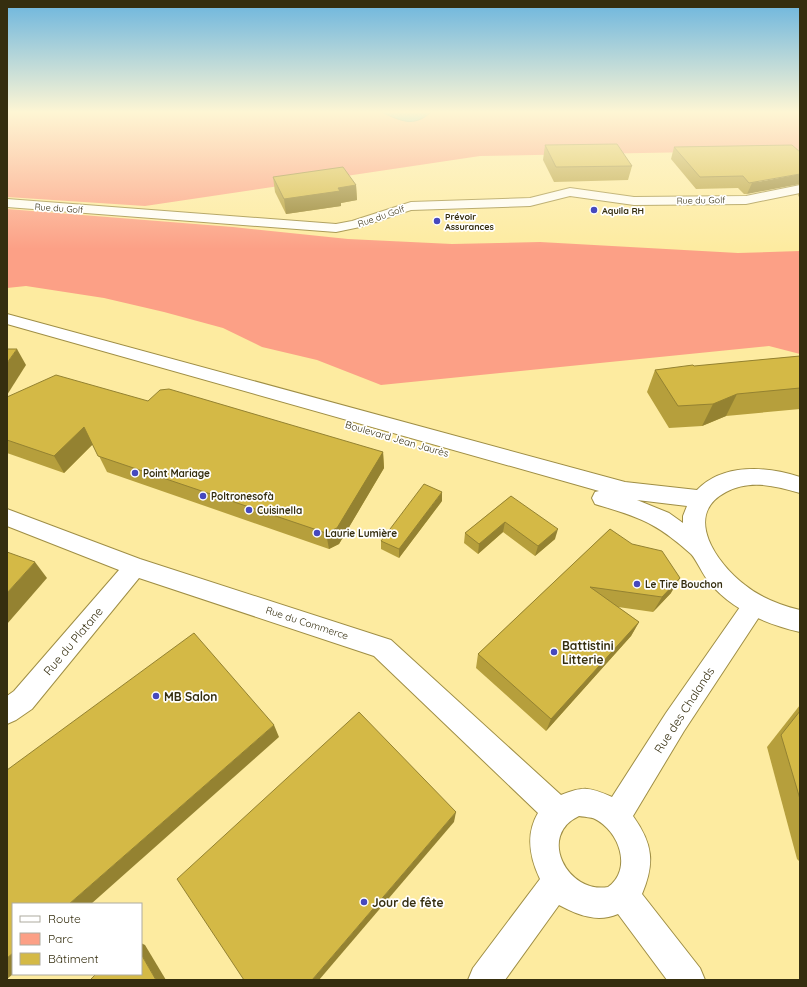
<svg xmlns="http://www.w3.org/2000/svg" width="807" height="987" viewBox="0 0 807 987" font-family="Quicksand,sans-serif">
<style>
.green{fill:#fca086}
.water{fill:#4fb7d0;stroke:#478e96}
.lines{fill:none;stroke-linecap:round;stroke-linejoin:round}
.street-casing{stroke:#9f8e45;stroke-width:2}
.secondary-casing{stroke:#9f8e45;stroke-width:2}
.street{fill:#fff;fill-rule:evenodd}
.secondary{fill:#fff;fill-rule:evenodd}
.wall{fill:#b69f3c}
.shaded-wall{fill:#948231}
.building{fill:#d4b946;stroke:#948231}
.poi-dot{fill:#4649be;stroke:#fff;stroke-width:1.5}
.labels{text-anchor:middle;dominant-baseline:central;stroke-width:3.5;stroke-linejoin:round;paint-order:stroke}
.far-street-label{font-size:9px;fill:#352e0f;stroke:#fff}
.far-poi-label{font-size:9px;font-weight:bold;fill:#352e0f;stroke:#fff;text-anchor:start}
.street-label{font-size:10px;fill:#352e0f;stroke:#fff}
.poi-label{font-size:10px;font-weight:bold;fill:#352e0f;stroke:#fff;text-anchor:start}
.near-street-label{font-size:12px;fill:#352e0f;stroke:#fff}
.near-poi-label{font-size:12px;font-weight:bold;fill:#352e0f;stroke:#fff;text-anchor:start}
</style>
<rect width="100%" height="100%" fill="#fdeba0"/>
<g class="green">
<polygon points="7,111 800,111 800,150 480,156 145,206 7,197"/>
<polygon points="7,209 233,227 348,239 452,244 540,242 738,253 800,251 800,354 769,346 381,385 317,360 262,347 223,328 164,312 104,298 26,286 7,288"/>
</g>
<path class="water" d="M379 111H432C414 129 399 120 379 111Z"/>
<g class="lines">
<g class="street-casing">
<g id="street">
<polygon points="800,185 800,193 746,204 634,205 570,196 530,206 411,210 360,227 336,232 7,207 7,199 336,224 352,221 411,202 530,198 570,188 634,197 746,196"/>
<path d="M7 509 140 559 391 640 561 795C584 786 589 787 612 797L666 713 747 597 755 594 763 597 767 604 763 611 684 731 633 816C653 844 655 863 642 894L700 968 705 980H667L618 914C597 923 578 915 559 905L505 980H468L473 968 540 879C530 858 525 835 538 813L374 656 139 578 32 709 16 720 7 724V696L14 691 119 570 7 526ZM579 816C584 817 591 817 595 819 619 831 633 869 608 887 567 894 537 835 579 816Z"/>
</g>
</g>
<g class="secondary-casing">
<path id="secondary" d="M7 314 625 482 697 490C723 463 767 466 800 477V493C776 486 750 479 726 492 682 515 717 564 745 585 761 598 780 605 800 610V632C766 624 732 610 709 582 703 575 696 559 691 554 680 544 665 532 652 525 634 515 614 510 595 504L592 498 595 492 599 491 7 324ZM637 500 687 506 683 516V523L669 513Z"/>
</g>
<use href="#street" class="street"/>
<use href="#secondary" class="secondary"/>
</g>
<g class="wall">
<polygon points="545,145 632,166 628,180 554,182 543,160"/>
<polygon points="792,145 747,194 744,194 738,188 696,189 671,159 674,147"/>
<polygon points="273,177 356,185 357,200 341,203 341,206 286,214 275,192"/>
<polygon points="800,191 800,199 798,195"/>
<polygon points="800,356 800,409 726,416 702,426 669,428 647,392 655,370"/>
<polygon points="7,397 148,401 383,452 384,468 339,544 329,549 107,472 93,444 64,473 7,453"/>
<polygon points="511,496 555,539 535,556 503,532 478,554 464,543 465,533"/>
<polygon points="442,501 399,558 381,549 381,541"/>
<polygon points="610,529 671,593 653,612 618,607 639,622 631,636 546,731 476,668 478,654"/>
<polygon points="800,705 800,862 797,859 767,747"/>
</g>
<g class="shaded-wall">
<polygon points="800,174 800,184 747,194 752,183"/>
<polygon points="356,185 357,200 341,203 341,206 286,214 284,199 338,188"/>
<polygon points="17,349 26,365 7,395 7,363"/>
<polygon points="737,394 726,416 702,426 713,404"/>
<polygon points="84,427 93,444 64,473 54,456"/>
<polygon points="383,452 384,468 339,544 329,549 326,533"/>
<polygon points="442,492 442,501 399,558 399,549"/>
<polygon points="505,522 503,532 478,554 479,544"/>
<polygon points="558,529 555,539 535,556 538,546"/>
<polygon points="35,562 47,578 7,624 7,593"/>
<polygon points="680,578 671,593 653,612 662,597"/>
<polygon points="639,622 631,636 546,731 551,719"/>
<polygon points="274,725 279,737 91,904 69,904"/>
<polygon points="456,812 454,822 319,980 312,980"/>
<polygon points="141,943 145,945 166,980 156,980 141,954"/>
<polygon points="13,953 13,974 7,979 7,958"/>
</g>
<g class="building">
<polygon points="617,144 632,166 556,167 545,145"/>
<polygon points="792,145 800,152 800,174 749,183 743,176 700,177 674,147"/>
<polygon points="343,167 356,185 338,188 340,191 284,199 273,177"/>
<polygon points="7,349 17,349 7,363"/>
<polygon points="800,356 800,388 737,394 713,404 678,406 655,370 693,365 694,366"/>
<polygon points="56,375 148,401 160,390 169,389 383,452 337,528 326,533 98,456 84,427 54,456 7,440 7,397"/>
<polygon points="424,484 442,492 399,549 381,541"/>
<polygon points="511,496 558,529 538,546 505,522 479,544 465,533"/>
<polygon points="610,529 632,544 662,551 680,578 662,597 590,587 639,622 551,719 478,654"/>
<polygon points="7,552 35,562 7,593"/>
<polygon points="194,633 274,725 69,904 13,904 13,953 7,958 7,770"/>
<polygon points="800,711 800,799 781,735"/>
<polygon points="359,712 456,812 312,980 244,980 177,879"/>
<polygon points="141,954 156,980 90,980 96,974 141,974"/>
</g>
<linearGradient id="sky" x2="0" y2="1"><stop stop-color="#6bb5de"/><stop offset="0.45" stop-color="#fef6d4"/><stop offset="1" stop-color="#fef6d4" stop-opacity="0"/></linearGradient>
<rect width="807" height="249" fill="url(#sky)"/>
<g class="poi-dot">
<circle cx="594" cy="210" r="4"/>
<circle cx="437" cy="221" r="4"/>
<circle cx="135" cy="473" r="4"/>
<circle cx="203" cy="496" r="4"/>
<circle cx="249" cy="510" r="4"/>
<circle cx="317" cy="533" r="4"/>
<circle cx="637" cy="584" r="4"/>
<circle cx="554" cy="652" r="4"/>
<circle cx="156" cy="696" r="4"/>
<circle cx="364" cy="902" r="4"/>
</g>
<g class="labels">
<g class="far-street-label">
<text transform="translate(701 200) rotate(-1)">Rue du Golf</text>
<text transform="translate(59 208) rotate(4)">Rue du Golf</text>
<text transform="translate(381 216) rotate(-19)">Rue du Golf</text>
</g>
<g class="far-poi-label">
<text x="602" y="210">Aquila RH</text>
<text x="445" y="216">Prévoir<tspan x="445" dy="10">Assurances</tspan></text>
</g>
<g class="street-label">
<text transform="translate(397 439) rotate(16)">Boulevard Jean Jaurès</text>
<text transform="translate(307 623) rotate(18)">Rue du Commerce</text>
</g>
<g class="poi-label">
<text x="143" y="473">Point Mariage</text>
<text x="211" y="496">Poltronesofà</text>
<text x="257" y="510">Cuisinella</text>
<text x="325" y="533">Laurie Lumière</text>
<text x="645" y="584">Le Tire Bouchon</text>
</g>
<g class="near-street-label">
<text transform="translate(73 641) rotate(-50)">Rue du Platane</text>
<text transform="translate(684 710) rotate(-57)">Rue des Chalands</text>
</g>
<g class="near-poi-label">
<text x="562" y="645">Battistini<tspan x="562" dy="14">Litterie</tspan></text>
<text x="164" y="696">MB Salon</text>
<text x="372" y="902">Jour de fête</text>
</g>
</g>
<rect width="807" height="987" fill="none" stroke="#352e0f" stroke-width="16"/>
<rect x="12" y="903" width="130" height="72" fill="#ffffff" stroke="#aeab9f"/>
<rect x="20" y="916" width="20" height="6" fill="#ffffff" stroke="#aeab9f"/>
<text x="48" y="923" font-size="12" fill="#352e0f">Route</text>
<rect x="20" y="933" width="20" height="12" fill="#fca086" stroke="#aeab9f"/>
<text x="48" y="943" font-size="12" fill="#352e0f">Parc</text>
<rect x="20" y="953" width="20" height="12" fill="#d4b946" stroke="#aeab9f"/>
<text x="48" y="963" font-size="12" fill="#352e0f">Bâtiment</text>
</svg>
